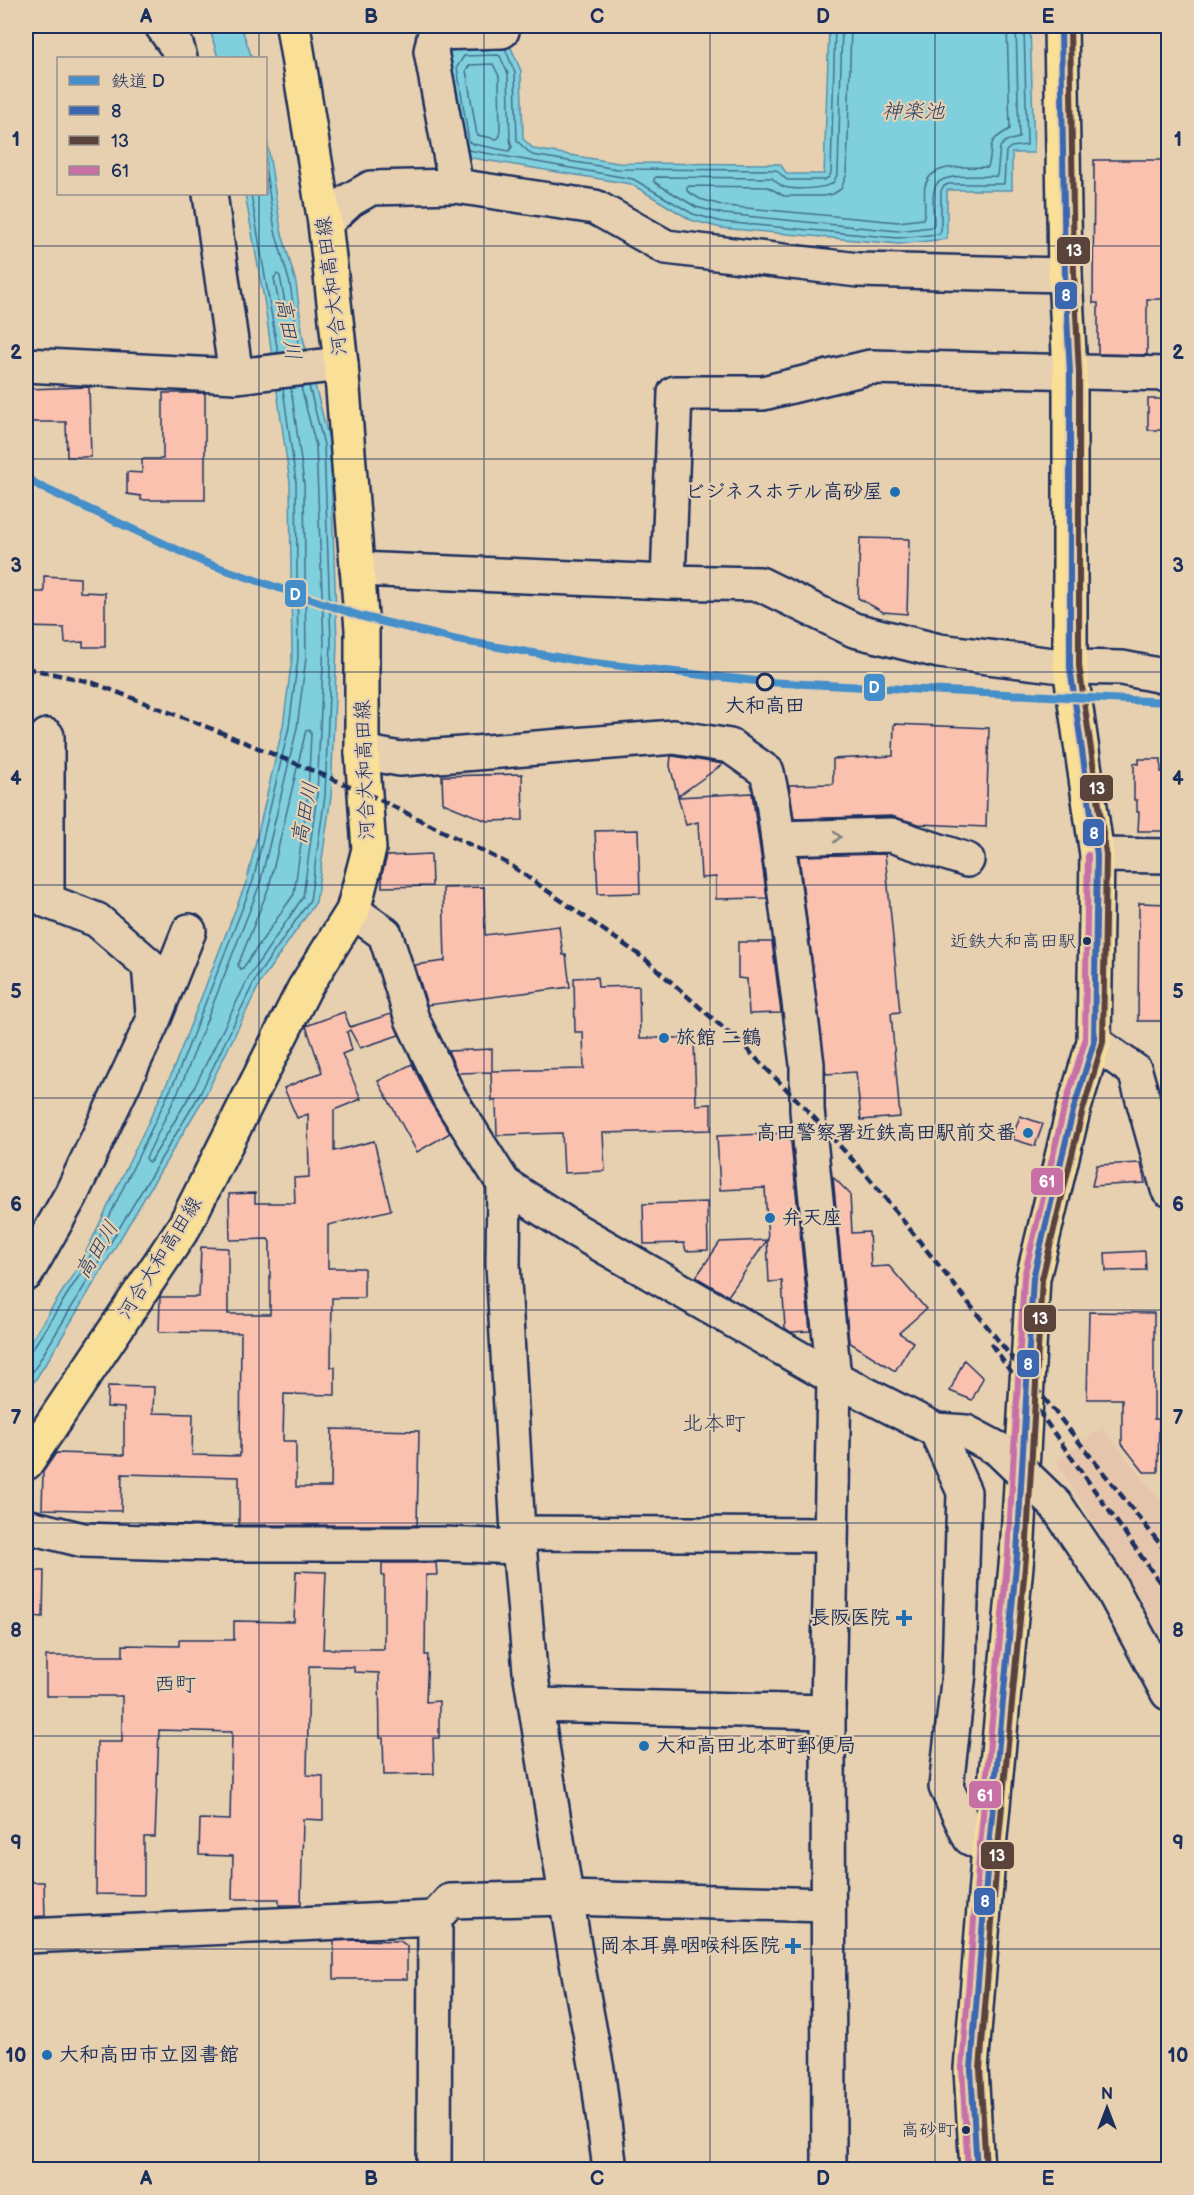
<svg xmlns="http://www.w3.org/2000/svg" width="1194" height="2195" viewBox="0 0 1194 2195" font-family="'Balsamiq Sans','Klee One',sans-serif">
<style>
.built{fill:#e5c6ac}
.water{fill:#80cfdc;stroke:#588faa;stroke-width:1.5}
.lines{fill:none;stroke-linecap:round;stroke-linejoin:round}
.shore{stroke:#436f90;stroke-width:1.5}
.building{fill:#fac1ae;stroke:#1b2f5e;stroke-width:1.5}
.minor-casing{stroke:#1b2f5e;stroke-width:38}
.major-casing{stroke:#1b2f5e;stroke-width:38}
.minor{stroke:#e7d0b0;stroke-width:33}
.major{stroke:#fadf96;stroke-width:33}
.rail{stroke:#1b2f5e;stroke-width:4.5;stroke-dasharray:9 4.5;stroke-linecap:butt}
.minor-bridge-casing{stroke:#1b2f5e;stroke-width:38;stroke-linecap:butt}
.minor-bridge{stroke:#e7d0b0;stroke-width:33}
.bus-1-casing{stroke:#e7d0b0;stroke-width:10}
.bus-2-casing{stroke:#e7d0b0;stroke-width:10}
.bus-3-casing{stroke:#e7d0b0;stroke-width:10}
.bus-1{stroke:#3b67b1;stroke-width:6}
.bus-2{stroke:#59433a;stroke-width:6}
.bus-3{stroke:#c670a5;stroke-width:6}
.rail-1-casing{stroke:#e7d0b0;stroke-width:12}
.rail-1{stroke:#448fcb;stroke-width:8}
.oneway{stroke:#818087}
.grid{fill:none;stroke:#1b2f5e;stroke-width:1.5;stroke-opacity:0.55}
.poi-dot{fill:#1f6fb2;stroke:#e7d0b0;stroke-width:2}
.stop-dot{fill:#e7d0b0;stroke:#1b2f5e;stroke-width:3}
.bus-dot{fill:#1b2f5e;stroke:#e7d0b0;stroke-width:2}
.labels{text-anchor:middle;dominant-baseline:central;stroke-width:4.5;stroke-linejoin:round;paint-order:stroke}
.bus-label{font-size:18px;fill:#1b2f5e;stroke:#e7d0b0;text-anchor:end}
.street-label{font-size:20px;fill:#1b2f5e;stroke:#e7d0b0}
.poi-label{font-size:20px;font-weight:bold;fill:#1b2f5e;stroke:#e7d0b0;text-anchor:end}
.stop-label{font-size:20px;font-weight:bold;fill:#1b2f5e;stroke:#e7d0b0}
.water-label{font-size:21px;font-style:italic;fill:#253f6b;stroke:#e7d0b0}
.neighbourhood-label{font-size:21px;fill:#1b2f5e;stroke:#e7d0b0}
.line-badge{stroke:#e7d0b0;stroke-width:2}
.badge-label{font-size:16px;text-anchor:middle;font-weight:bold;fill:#fff}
.neatline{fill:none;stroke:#1b2f5e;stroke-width:2}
.grid-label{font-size:20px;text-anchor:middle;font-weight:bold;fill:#1b2f5e}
</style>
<rect width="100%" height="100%" fill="#e7d0b0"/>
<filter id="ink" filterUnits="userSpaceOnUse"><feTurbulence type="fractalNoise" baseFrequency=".0167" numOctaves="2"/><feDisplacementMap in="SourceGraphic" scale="12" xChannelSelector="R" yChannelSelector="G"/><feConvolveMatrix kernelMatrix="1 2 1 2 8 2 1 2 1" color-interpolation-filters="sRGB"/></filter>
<g filter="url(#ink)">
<polygon class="built" points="1102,1428 1168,1509 1168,1653 1150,1617 1056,1461"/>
<g class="water">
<polygon points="209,26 241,26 252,58 218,58"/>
<polygon points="829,26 1030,26 1034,153 1012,153 1012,190 947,190 947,239 899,244 721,228 691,220 631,184 466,157 441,54 450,54 450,43 508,41 521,71 523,139 534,149 618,163 780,164 787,174 824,174"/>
<polygon points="266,134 281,230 296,283 303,338 330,444 337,643 331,796 316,902 261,981 205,1096 50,1357 26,1394 26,1349 81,1262 171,1075 247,880 283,726 292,658 290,483 264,299 245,194 266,194"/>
</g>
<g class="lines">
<g class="shore">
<path d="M842 26 838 173 833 183C825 189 794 190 784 187 779 185 775 181 772 178L656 177 654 179V182L696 207 724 214 898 231 932 227 934 224C934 213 931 197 935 187 940 171 982 178 997 176L1000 147 1006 141 1019 138 1016 26"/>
<path d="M851 26 847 174 841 189 833 194 824 196H784L768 187 689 186 687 188V191L700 199 725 206 898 222 923 219C927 209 923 197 925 186 932 160 968 169 988 167 995 144 983 144 1010 129L1007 26"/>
<polyline points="505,48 515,73 517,141 532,155 617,169 776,170 787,180 824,180 829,177 831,173 835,26"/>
<polygon points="497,55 500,56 508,74 510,140 512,147 509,151 473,144 469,142 457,67 464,56"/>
<polygon points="493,64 499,76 500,136 497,139 477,135 466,70 470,65"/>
<polyline points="468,150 633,179 693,214 722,222 898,238 939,234 941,231 941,191 943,187 948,184 1004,184 1006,151 1011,147 1027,145 1024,26"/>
<polyline points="266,172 275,231 290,284 300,351"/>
<polyline points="251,194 278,353"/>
<polygon points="277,274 280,276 285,303 282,306 279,304 274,278"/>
<polyline points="291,388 304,483 306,658 297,728 260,884 183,1081 146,1158 148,1162 151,1161 193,1090 250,975 303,897 317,795 324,643 316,446 301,387"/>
<polygon points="306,730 309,730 311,733 308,794 294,894 243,968 240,969 238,965 269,887"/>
<polyline points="26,1351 33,1348 86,1265 176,1078 253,881 289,727 298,658 296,482 283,389"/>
<polyline points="26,1383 200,1094 256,978 310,900 325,796 331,643 324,445 309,386"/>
</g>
</g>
<g class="building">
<polygon points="1094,160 1168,160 1168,299 1147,299 1147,355 1098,354 1098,303 1093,303"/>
<polygon points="89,387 91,457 67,457 66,422 26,422 26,389"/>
<polygon points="163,393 205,393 205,500 141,500 141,496 127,494 127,472 142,473 142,459 163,459"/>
<rect x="1148" y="399" width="20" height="31"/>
<polygon points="860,538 909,539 907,614 883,612 858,598"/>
<polygon points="44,576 80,578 80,592 105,593 105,647 83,647 83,642 65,643 64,628 26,627 26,592 44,592"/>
<polygon points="894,724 989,728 986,827 919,824 891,816 794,819 789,785 833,784 833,759 893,756"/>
<polygon points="671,756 673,756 723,764 678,796 670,766"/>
<polygon points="1139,759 1161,759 1161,772 1168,772 1168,831 1138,831 1139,812 1137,812 1137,800 1134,800 1134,763 1139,764"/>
<polygon points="522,774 523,820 487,821 443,803 442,776"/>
<polygon points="752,793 767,898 716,899 716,877 701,878 698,822 686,825 678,797"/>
<polygon points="638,830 640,893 598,894 595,831"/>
<polygon points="431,854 432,886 382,887 382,874 387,856"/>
<polygon points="885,854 900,1012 891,1013 900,1117 861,1120 856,1072 826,1074 799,856"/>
<polygon points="484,887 485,935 559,926 563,955 566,955 570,987 427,1005 415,965 445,961 443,888"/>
<polygon points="1139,903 1168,904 1168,1021 1138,1021"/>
<polygon points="738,942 772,942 781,1013 749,1014 747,979 738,978"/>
<polygon points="597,977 598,987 639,986 640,1038 694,1038 696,1105 711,1104 711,1130 603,1133 605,1171 564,1173 562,1133 497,1135 496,1101 492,1101 491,1072 458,1073 448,1051 492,1049 492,1071 584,1069 583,1032 575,1032 574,978"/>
<polygon points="344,1012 350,1027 391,1014 399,1035 360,1048 350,1030 347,1032 352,1050 342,1054 361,1099 334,1110 334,1151 374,1141 391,1210 328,1225 328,1268 364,1268 364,1298 332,1298 331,1367 335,1367 335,1395 284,1394 283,1441 296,1441 296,1487 331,1487 332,1429 419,1431 417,1525 239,1525 239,1477 122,1474 121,1511 42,1509 43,1472 56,1453 124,1455 124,1408 107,1407 108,1386 154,1387 153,1413 193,1414 192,1455 240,1456 241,1333 159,1332 160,1297 199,1297 201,1247 228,1248 228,1314 270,1314 270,1242 268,1239 230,1240 229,1194 255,1193 255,1203 295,1203 294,1178 309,1177 308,1114 297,1118 284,1088 322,1072 306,1026"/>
<polygon points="412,1064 432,1105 450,1133 417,1152 378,1081"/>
<polygon points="1020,1116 1043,1124 1035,1146 1012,1139"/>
<polygon points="790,1133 810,1331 791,1332 785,1328 782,1281 769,1282 767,1240 728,1296 696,1277 720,1242 768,1240 765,1188 720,1190 717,1136"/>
<polygon points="1141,1163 1145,1183 1092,1186 1097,1165"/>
<polygon points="833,1177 850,1194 852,1233 869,1232 871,1267 889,1266 926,1309 899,1333 913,1342 895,1371 849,1342"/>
<polygon points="707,1202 708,1250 686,1251 684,1243 644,1244 643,1204"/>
<polygon points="1145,1251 1146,1270 1106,1271 1105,1253"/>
<polygon points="1089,1312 1154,1313 1154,1419 1159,1419 1158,1472 1144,1472 1122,1444 1122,1399 1087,1399"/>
<polygon points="964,1360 983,1378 972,1400 950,1391"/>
<polygon points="382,1563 436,1563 437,1575 426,1575 425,1655 428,1655 426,1702 439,1701 439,1738 433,1738 434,1774 384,1775 383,1738 380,1738 379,1673 354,1672 354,1667 309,1666 307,1775 323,1776 323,1820 303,1819 301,1905 279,1905 279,1899 232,1899 233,1856 199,1855 200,1819 230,1820 232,1732 159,1730 155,1837 144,1837 144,1895 96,1894 97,1742 122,1742 122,1696 46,1696 46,1656 123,1656 123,1645 179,1646 179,1640 234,1640 234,1621 294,1622 296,1571 326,1572 323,1649 384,1649 384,1576 382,1576"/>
<polygon points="26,1571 44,1571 43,1617 26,1616"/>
<polygon points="26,1882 44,1882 45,1916 26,1917"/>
<polygon points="356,1940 400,1941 407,1946 407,1979 334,1979 334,1941"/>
</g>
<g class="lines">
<g class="minor-casing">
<g id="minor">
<polyline points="162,26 177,47 180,58"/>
<polyline points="502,31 435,33 431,51 456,186 595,207 666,247 858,270 1065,275"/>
<polyline points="210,194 236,376"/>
<polyline points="325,223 350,200 371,188 456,186"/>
<polyline points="26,365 236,376 341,364"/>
<polyline points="1168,374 870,367 763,393 675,393 668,582 760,584 854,630 939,651 1070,667 1122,668 1168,677"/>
<polyline points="357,569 668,582"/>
<polyline points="47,736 47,901 97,920 149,965 153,1013"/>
<polyline points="362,752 400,759 674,737 730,746 767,772 773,801 807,1064 807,1110 834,1378 828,1712 829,2170"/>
<polyline points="778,838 891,835 967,860"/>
<polyline points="1097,855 1168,856"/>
<polyline points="353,911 385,934 412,1019 449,1097 504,1184 572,1228 834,1378 936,1430 966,1432 998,1449"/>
<polyline points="1094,1042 1135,1071 1168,1189"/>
<polyline points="504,1184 503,1264 518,1533 530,1671 575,1952 598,2075 610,2170"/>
<polyline points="26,1274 71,1195 153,1021 189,931"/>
<polyline points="936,1430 964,1492 959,1673 946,1787 970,1838 989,1847"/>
<polyline points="1056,1505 1110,1585 1168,1693"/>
<polyline points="26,1526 83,1540 210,1544 443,1544 519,1547"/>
<polyline points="518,1533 830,1535"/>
<polyline points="536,1705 828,1712"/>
<polyline points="26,1936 435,1918"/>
<polyline points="434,2170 435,1918 450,1901 566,1898 828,1905"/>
</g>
</g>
<g class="major-casing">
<g id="major">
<polyline points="26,1463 184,1227 304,989 353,911 369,849 362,752 362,629 341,364 325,223 293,26"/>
<polyline points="977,2170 971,2069 989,1847 1017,1555 1033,1278 1073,1111 1094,1042 1097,855 1070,667 1070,373 1065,275 1061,26"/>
</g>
</g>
<use href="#minor" class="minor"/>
<use href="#major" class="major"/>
<g class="rail">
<polyline points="26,668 91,682 215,730 364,792 509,864 645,959 746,1048 807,1110 870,1179 1168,1554"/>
<polyline points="991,1344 1168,1594"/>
</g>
<g class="minor-bridge-casing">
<polyline id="minor-bridge" points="998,1449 1056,1505"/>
</g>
<use href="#minor-bridge" class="minor-bridge"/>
<g class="bus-1-casing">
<polyline id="bus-1" points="977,2170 971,2069 989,1847 1017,1555 1033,1278 1073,1111 1094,1042 1097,855 1070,667 1070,373 1065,275 1061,26"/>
</g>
<g class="bus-2-casing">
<polyline id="bus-2" points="986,2169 980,2069 998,1848 1026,1556 1042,1279 1082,1113 1103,1042 1106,854 1079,666 1079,373 1074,275 1070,26"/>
</g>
<g class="bus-3-casing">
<polyline id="bus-3" points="968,2170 962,2068 980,1846 1008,1554 1024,1277 1064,1109 1085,1041 1088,855"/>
</g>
<use href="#bus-1" class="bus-1"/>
<use href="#bus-2" class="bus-2"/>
<use href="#bus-3" class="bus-3"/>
<g class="rail-1-casing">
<polyline id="rail-1" points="26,477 41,487 206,563 360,616 457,640 586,662 765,682 1168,702"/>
</g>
<use href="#rail-1" class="rail-1"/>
</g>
<defs><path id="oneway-chevron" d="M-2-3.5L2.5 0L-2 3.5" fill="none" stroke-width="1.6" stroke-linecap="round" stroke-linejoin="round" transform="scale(1.5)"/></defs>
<use class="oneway" href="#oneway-chevron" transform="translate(837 837) rotate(-1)"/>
</g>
<path class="grid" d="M259 26V58M484 26V2170M710 26V2170M935 26V2170M259 194V2170M26 246H1168M26 459H1168M26 672H1168M26 885H1168M26 1098H1168M26 1310H1168M26 1523H1168M26 1736H1168M26 1949H1168"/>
<g class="poi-dot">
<circle cx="895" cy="492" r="6"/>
<circle cx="664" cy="1038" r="6"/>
<circle cx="1028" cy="1133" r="6"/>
<circle cx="770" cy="1218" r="6"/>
<path d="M901 1609h6v6h6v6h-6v6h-6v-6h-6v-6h6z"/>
<circle cx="644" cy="1746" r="6"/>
<path d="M790 1937h6v6h6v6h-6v6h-6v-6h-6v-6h6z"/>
<circle cx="47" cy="2055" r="6"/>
</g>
<circle class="stop-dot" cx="765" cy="682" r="8"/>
<g class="bus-dot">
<circle cx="1087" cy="941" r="5"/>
<circle cx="966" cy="2130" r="5"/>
</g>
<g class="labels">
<g class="bus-label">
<text x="1076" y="941">近鉄大和高田駅</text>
<text x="955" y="2130">高砂町</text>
</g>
<g class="street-label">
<text transform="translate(332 286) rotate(-97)">河合大和高田線</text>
<text transform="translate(365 770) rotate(-92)">河合大和高田線</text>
<text transform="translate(160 1258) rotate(-58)">河合大和高田線</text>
</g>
<g class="poi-label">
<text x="883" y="492">ビジネスホテル高砂屋</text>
<text x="676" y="1038" text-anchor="start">旅館 二鶴</text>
<text x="1016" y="1133">高田警察署近鉄高田駅前交番</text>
<text x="782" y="1218" text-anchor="start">弁天座</text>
<text x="890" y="1618">長阪医院</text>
<text x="656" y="1746" text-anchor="start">大和高田北本町郵便局</text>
<text x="780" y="1946">岡本耳鼻咽喉科医院</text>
<text x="59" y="2055" text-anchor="start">大和高田市立図書館</text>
</g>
<g class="stop-label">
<text x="765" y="706">大和高田</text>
</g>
<g class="water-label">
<text x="913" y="111">神楽池</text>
<text transform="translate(288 329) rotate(80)">高田川</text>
<text transform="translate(305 813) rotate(-79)">高田川</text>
<text transform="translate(97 1250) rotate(-59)">高田川</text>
</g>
<g class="neighbourhood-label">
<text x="714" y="1423">北本町</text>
<text x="175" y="1684">西町</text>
</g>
</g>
<g class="line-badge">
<rect x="1056" y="236" width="35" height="29" rx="6" fill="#59433a"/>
<rect x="1054" y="281" width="24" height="29" rx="6" fill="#3b67b1"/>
<rect x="284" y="579" width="23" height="29" rx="6" fill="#448fcb"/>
<rect x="863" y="673" width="23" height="29" rx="6" fill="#448fcb"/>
<rect x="1079" y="774" width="35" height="28" rx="6" fill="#59433a"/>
<rect x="1082" y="818" width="23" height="29" rx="6" fill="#3b67b1"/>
<rect x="1030" y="1167" width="34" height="29" rx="6" fill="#c670a5"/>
<rect x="1023" y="1304" width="34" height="29" rx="6" fill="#59433a"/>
<rect x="1016" y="1349" width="24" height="29" rx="6" fill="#3b67b1"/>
<rect x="968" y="1780" width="34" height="29" rx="6" fill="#c670a5"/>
<rect x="980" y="1841" width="35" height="29" rx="6" fill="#59433a"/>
<rect x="973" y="1887" width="23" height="29" rx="6" fill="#3b67b1"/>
</g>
<g class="badge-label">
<text x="1074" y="256">13</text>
<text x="1066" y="301">8</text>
<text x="295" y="600">D</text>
<text x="874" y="693">D</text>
<text x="1097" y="794">13</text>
<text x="1094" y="839">8</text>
<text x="1047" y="1187">61</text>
<text x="1040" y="1324">13</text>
<text x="1028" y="1370">8</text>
<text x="985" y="1801">61</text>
<text x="997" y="1861">13</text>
<text x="985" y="1907">8</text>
</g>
<rect width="1194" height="2195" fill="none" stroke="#e7d0b0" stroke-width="66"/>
<rect x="57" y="57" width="210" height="138" fill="#e7d0b0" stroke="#95908f" stroke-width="1.5"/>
<rect x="69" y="76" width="30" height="9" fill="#448fcb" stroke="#95908f" stroke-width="1.5"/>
<text x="111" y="87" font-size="18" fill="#1b2f5e">鉄道 D</text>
<rect x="69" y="106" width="30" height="9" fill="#3b67b1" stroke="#95908f" stroke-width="1.5"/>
<text x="111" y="117" font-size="18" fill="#1b2f5e">8</text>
<rect x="69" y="136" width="30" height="9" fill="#59433a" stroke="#95908f" stroke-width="1.5"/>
<text x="111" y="147" font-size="18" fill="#1b2f5e">13</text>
<rect x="69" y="166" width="30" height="9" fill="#c670a5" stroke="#95908f" stroke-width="1.5"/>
<text x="111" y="177" font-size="18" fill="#1b2f5e">61</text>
<g transform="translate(1107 2108)" stroke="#e7d0b0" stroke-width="4.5" paint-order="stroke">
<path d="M0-4.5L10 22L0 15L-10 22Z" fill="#1b2f5e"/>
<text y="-9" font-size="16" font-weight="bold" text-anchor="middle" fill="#1b2f5e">N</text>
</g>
<rect x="33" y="33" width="1128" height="2129" class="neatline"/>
<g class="grid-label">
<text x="146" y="23">A</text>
<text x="371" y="23">B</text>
<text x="597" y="23">C</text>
<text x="823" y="23">D</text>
<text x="1048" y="23">E</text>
<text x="16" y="146">1</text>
<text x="1178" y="146">1</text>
<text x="16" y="359">2</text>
<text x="1178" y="359">2</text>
<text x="16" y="572">3</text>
<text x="1178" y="572">3</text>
<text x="16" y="785">4</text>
<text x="1178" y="785">4</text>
<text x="16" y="998">5</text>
<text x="1178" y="998">5</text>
<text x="16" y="1211">6</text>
<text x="1178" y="1211">6</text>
<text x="16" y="1424">7</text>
<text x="1178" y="1424">7</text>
<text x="16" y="1637">8</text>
<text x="1178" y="1637">8</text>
<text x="16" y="1849">9</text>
<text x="1178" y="1849">9</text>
<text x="16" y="2062">10</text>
<text x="1178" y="2062">10</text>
<text x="146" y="2185">A</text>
<text x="371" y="2185">B</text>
<text x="597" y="2185">C</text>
<text x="823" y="2185">D</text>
<text x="1048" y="2185">E</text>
</g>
</svg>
